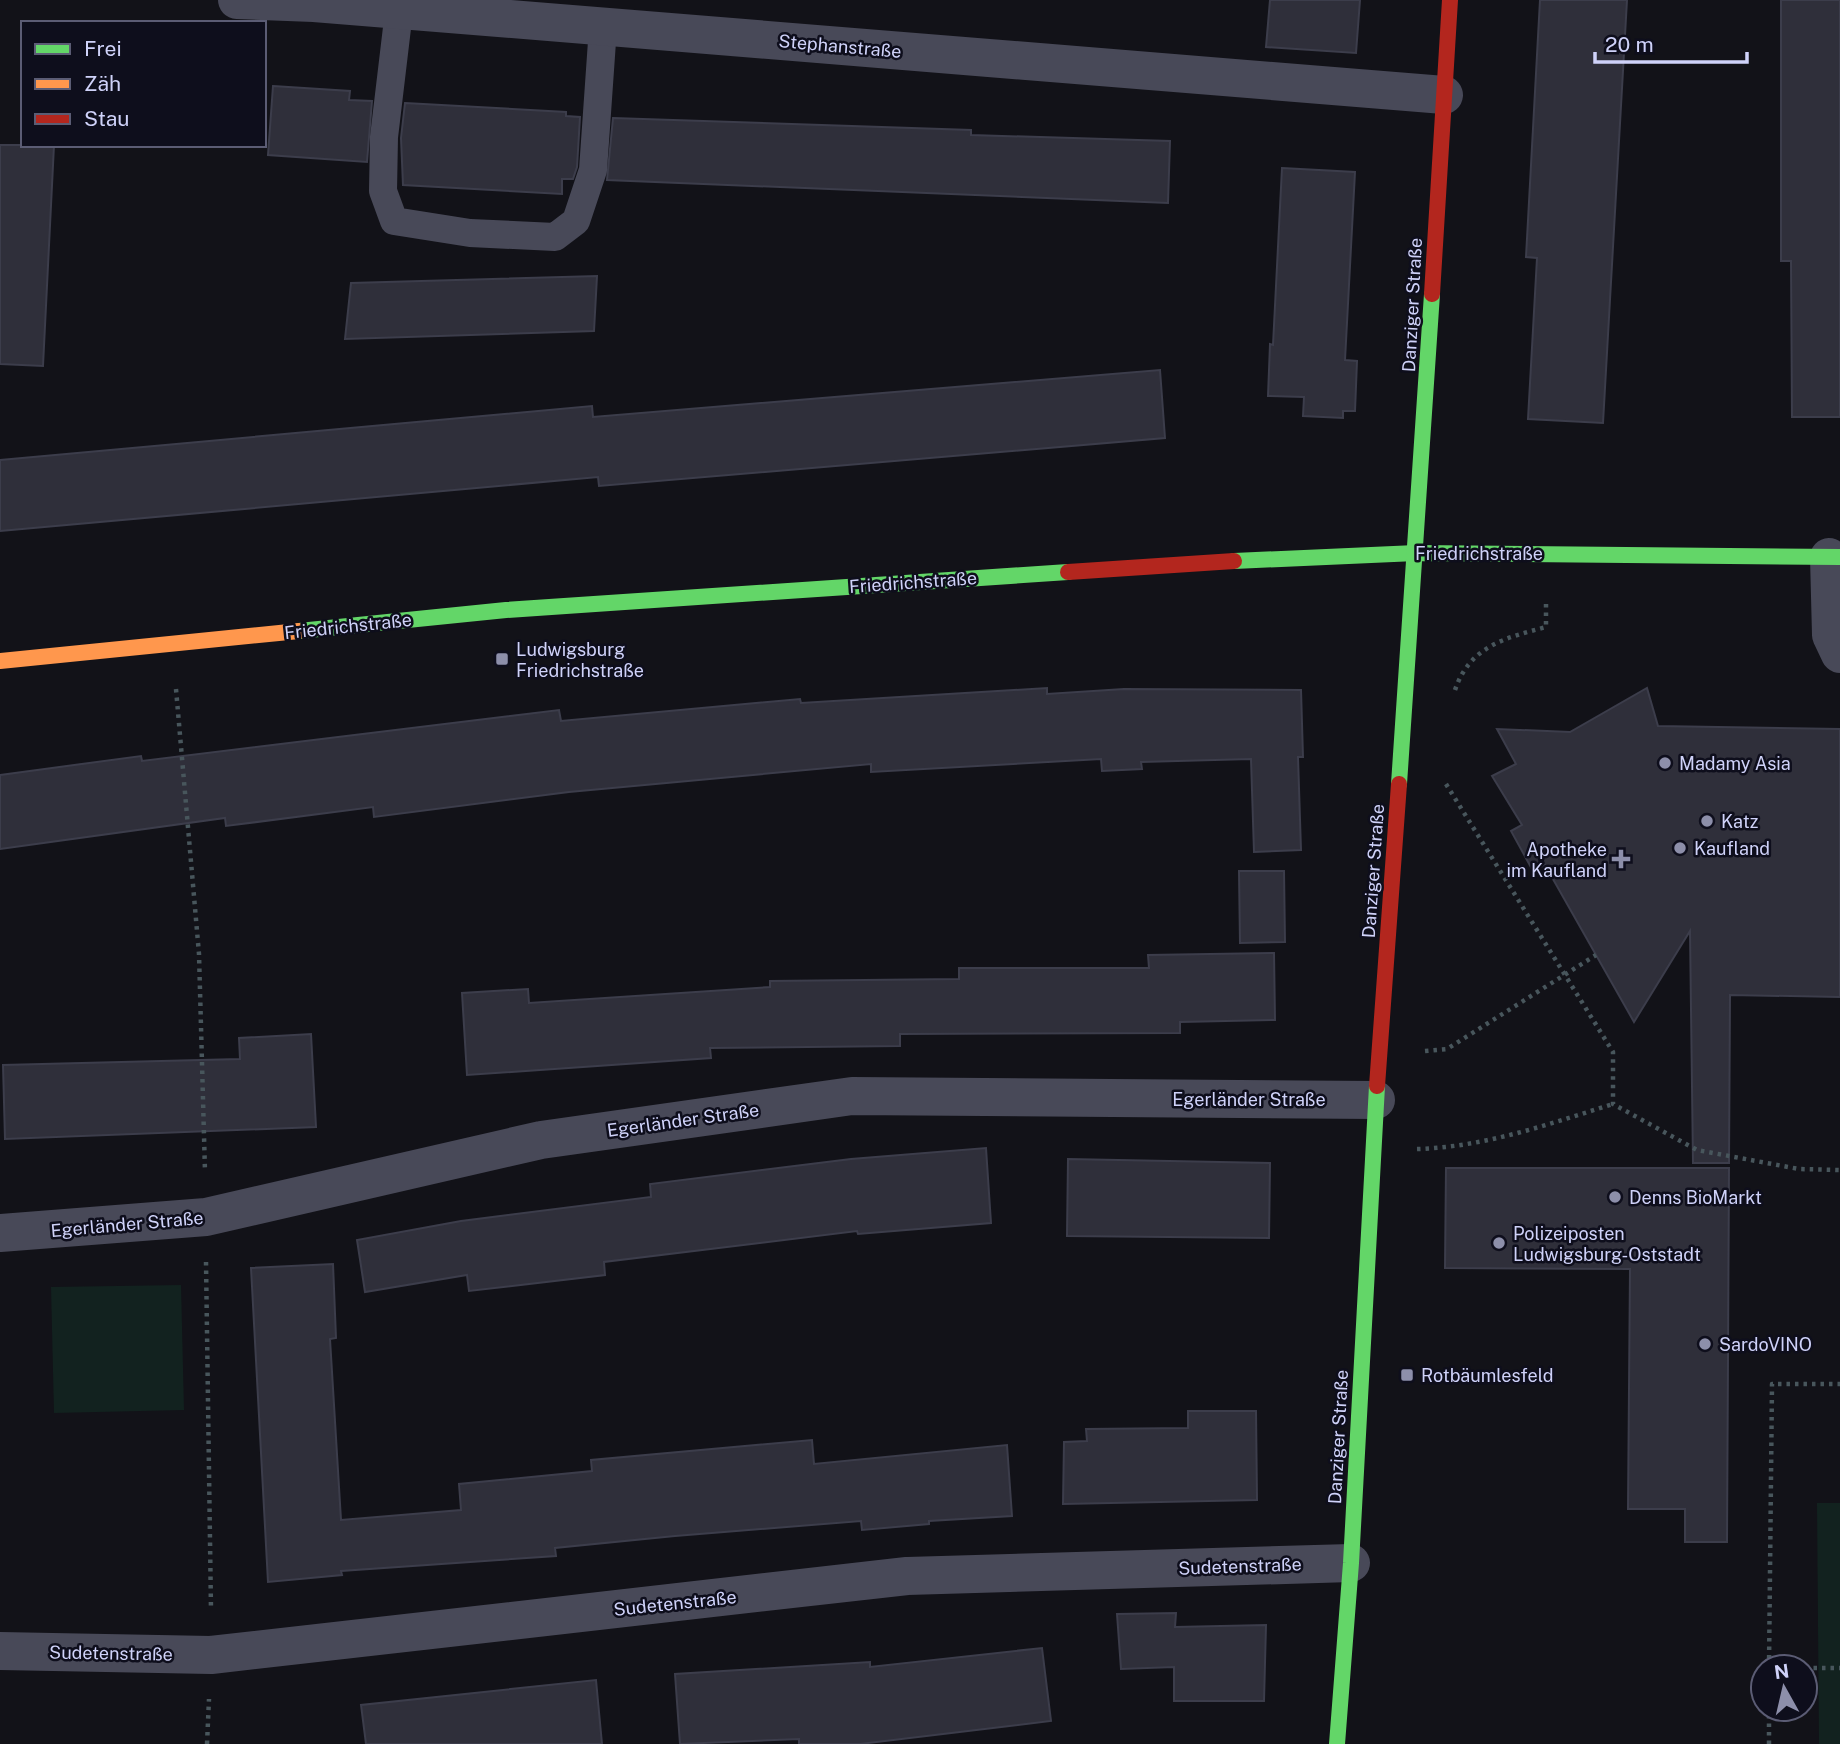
<svg xmlns="http://www.w3.org/2000/svg" width="1840" height="1744" viewBox="0 0 1840 1744" font-family="'Public Sans',sans-serif">
<style>
.green{fill:#12221f}
.building{fill:#2f2f3a;stroke:#3c3d4b;stroke-width:2}
.lines{fill:none;stroke-linecap:round;stroke-linejoin:round}
.path{stroke:#48565c;stroke-width:4.5;stroke-dasharray:3.5 5;stroke-linecap:butt}
.lane{stroke:#484958;stroke-width:28}
.street{stroke:#484958;stroke-width:38}
.fast{stroke:#63d668;stroke-width:16}
.slow{stroke:#ff974d;stroke-width:16}
.jam{stroke:#b3261e;stroke-width:16}
.poi-dot{fill:#8d8faa;stroke:#0e0e1c;stroke-width:2.5}
.labels{text-anchor:middle;dominant-baseline:central;stroke-width:5;stroke-linejoin:round;paint-order:stroke}
.street-label{font-size:18px;fill:#cfd2f9;stroke:#0e0e1c}
.poi-label{font-size:18px;fill:#cfd2f9;stroke:#0e0e1c;text-anchor:start}
</style>
<rect width="100%" height="100%" fill="#121218"/>
<g class="green">
<polygon points="181,1285 184,1410 54,1413 51,1287"/>
<polygon points="1817,1503 1840,1503 1840,1744 1819,1744"/>
</g>
<g class="building">
<polygon points="1270,0 1360,0 1356,53 1266,47"/>
<polygon points="1540,0 1627,0 1603,423 1528,419 1537,258 1526,257"/>
<polygon points="1781,0 1840,0 1840,417 1792,417 1791,261 1781,261"/>
<polygon points="273,86 350,91 349,100 372,101 367,162 268,155"/>
<polygon points="405,103 566,112 566,116 580,117 577,167 573,179 562,179 562,194 403,185 401,138"/>
<polygon points="613,118 971,130 971,135 1170,141 1168,203 607,180"/>
<polygon points="0,145 54,145 43,366 0,364"/>
<polygon points="1282,168 1355,172 1345,360 1357,361 1355,411 1343,411 1343,418 1303,416 1304,397 1268,396 1270,344 1273,345"/>
<polygon points="597,276 594,331 345,339 351,283"/>
<polygon points="1160,370 1165,438 599,486 598,477 0,531 0,460 592,406 593,417"/>
<polygon points="1047,688 1047,694 1124,689 1301,690 1303,757 1298,757 1301,850 1254,852 1251,759 1141,762 1142,769 1102,771 1101,759 871,772 871,764 569,792 374,817 373,807 226,826 225,818 0,849 0,775 141,756 142,761 559,710 561,721 800,699 801,703"/>
<polygon points="1647,688 1658,726 1840,729 1840,997 1730,995 1729,1163 1693,1163 1690,931 1634,1022 1545,865 1533,871 1511,831 1522,825 1492,776 1516,764 1497,729 1570,732"/>
<polygon points="1239,871 1284,871 1285,942 1240,943"/>
<polygon points="1274,953 1275,1020 1180,1022 1180,1033 900,1034 900,1046 710,1048 711,1058 467,1075 462,993 528,989 529,1003 770,987 770,981 959,979 959,968 1149,968 1148,955"/>
<polygon points="311,1034 316,1127 5,1139 3,1065 240,1059 239,1038"/>
<polygon points="986,1148 991,1223 858,1234 857,1231 604,1262 605,1275 469,1291 467,1275 365,1292 357,1240 461,1221 651,1197 650,1184 851,1159"/>
<polygon points="1068,1159 1270,1163 1269,1238 1067,1236"/>
<polygon points="1446,1168 1729,1168 1727,1542 1685,1542 1685,1509 1628,1509 1630,1269 1445,1268"/>
<polygon points="333,1264 336,1338 330,1339 341,1520 461,1510 459,1484 592,1471 591,1460 812,1440 814,1464 1007,1445 1012,1516 929,1521 929,1524 862,1530 861,1521 675,1536 555,1548 556,1556 341,1571 342,1575 268,1582 251,1268"/>
<polygon points="1188,1411 1256,1411 1257,1500 1063,1504 1064,1442 1087,1441 1086,1429 1188,1428"/>
<polygon points="1176,1613 1175,1627 1266,1625 1264,1701 1174,1701 1174,1667 1121,1669 1117,1614"/>
<polygon points="1042,1648 1051,1721 860,1744 799,1744 799,1739 680,1744 675,1674 870,1662 870,1667"/>
<polygon points="596,1680 602,1744 366,1744 361,1705"/>
</g>
<g class="lines">
<g class="path">
<polyline points="176,689 199,954 205,1172"/>
<path d="M1455 690C1470 646 1505 638 1546 627V600"/>
<polyline points="1446,784 1613,1052 1613,1104 1697,1150 1799,1169 1840,1170"/>
<polyline points="1425,1051 1447,1049 1596,955"/>
<path d="M1417 1149C1485 1147 1549 1124 1613 1104"/>
<polyline points="206,1262 211,1610"/>
<polyline points="1769,1667 1772,1384 1840,1384"/>
<polyline points="1805,1668 1840,1668"/>
<polyline points="207,1744 209,1699"/>
<polyline points="1769,1744 1769,1709"/>
</g>
<polyline class="lane" points="399,11 384,137 383,191 394,221 470,233 555,237 576,221 593,170 603,27"/>
<g class="street">
<polyline points="237,0 314,3 1444,95"/>
<polyline points="1829,557 1831,635 1840,654"/>
<polyline points="0,1233 206,1217 541,1140 852,1096 1376,1100"/>
<polyline points="0,1651 211,1655 907,1576 1351,1563"/>
</g>
<g class="fast">
<polyline points="1234,561 1416,553 1840,557"/>
<polyline points="299,631 506,610 1068,572"/>
<polyline points="1399,784 1432,294"/>
<polyline points="1337,1744 1351,1563 1377,1086"/>
</g>
<polyline class="slow" points="0,661 299,631"/>
<g class="jam">
<polyline points="1432,294 1450,0"/>
<polyline points="1068,572 1234,561"/>
<polyline points="1377,1086 1399,784"/>
</g>
</g>
<g class="poi-dot">
<rect x="495" y="652" width="14" height="14" rx="3.5"/>
<circle cx="1665" cy="763" r="7"/>
<circle cx="1707" cy="821" r="7"/>
<circle cx="1680" cy="848" r="7"/>
<path d="M1617.5 848.5h7v7h7v7h-7v7h-7v-7h-7v-7h7z"/>
<circle cx="1615" cy="1197" r="7"/>
<circle cx="1499" cy="1243" r="7"/>
<circle cx="1705" cy="1344" r="7"/>
<rect x="1400" y="1368" width="14" height="14" rx="3.5"/>
</g>
<g class="labels">
<g class="street-label">
<text transform="translate(840 46) rotate(5)">Stephanstraße</text>
<text transform="translate(1412 305) rotate(-87)">Danziger Straße</text>
<text x="1479" y="553">Friedrichstraße</text>
<text transform="translate(913 582) rotate(-4)">Friedrichstraße</text>
<text transform="translate(348 626) rotate(-6)">Friedrichstraße</text>
<text transform="translate(1373 871) rotate(-86)">Danziger Straße</text>
<text x="1249" y="1099">Egerländer Straße</text>
<text transform="translate(683 1120) rotate(-8)">Egerländer Straße</text>
<text transform="translate(127 1224) rotate(-5)">Egerländer Straße</text>
<text transform="translate(1338 1437) rotate(-87)">Danziger Straße</text>
<text transform="translate(1240 1566) rotate(-2)">Sudetenstraße</text>
<text transform="translate(675 1603) rotate(-6)">Sudetenstraße</text>
<text transform="translate(111 1653) rotate(1)">Sudetenstraße</text>
</g>
<g class="poi-label">
<text x="516" y="649">Ludwigsburg<tspan x="516" dy="21">Friedrichstraße</tspan></text>
<text x="1679" y="763">Madamy Asia</text>
<text x="1721" y="821">Katz</text>
<text x="1694" y="848">Kaufland</text>
<text x="1607" y="849" text-anchor="end">Apotheke<tspan x="1607" dy="21">im Kaufland</tspan></text>
<text x="1629" y="1197">Denns BioMarkt</text>
<text x="1513" y="1233">Polizeiposten<tspan x="1513" dy="21">Ludwigsburg-Oststadt</tspan></text>
<text x="1719" y="1344">SardoVINO</text>
<text x="1421" y="1375">Rotbäumlesfeld</text>
</g>
</g>
<rect x="21" y="21" width="245" height="126" fill="#0e0e1c" stroke="#5b5c74" stroke-width="2"/>
<rect x="35" y="44" width="35" height="10" fill="#63d668" stroke="#5b5c74" stroke-width="2"/>
<text x="84" y="56" font-size="21" fill="#cfd2f9">Frei</text>
<rect x="35" y="79" width="35" height="10" fill="#ff974d" stroke="#5b5c74" stroke-width="2"/>
<text x="84" y="91" font-size="21" fill="#cfd2f9">Zäh</text>
<rect x="35" y="114" width="35" height="10" fill="#b3261e" stroke="#5b5c74" stroke-width="2"/>
<text x="84" y="126" font-size="21" fill="#cfd2f9">Stau</text>
<g transform="translate(1784 1688) rotate(352)"><circle r="33" fill="#0e0e1c" stroke="#5b5c74" stroke-width="2"/>
<path d="M0-5L12 26L0 18L-12 26Z" fill="#8d8faa"/>
<text y="-10" font-size="19" font-weight="bold" text-anchor="middle" fill="#cfd2f9">N</text>
</g>
<path d="M1595 52v10h152v-10" fill="none" stroke="#cfd2f9" stroke-width="3.5"/>
<text x="1605" y="52" font-size="21" fill="#cfd2f9" stroke="#0e0e1c" stroke-width="5" paint-order="stroke">20 m</text>
</svg>
